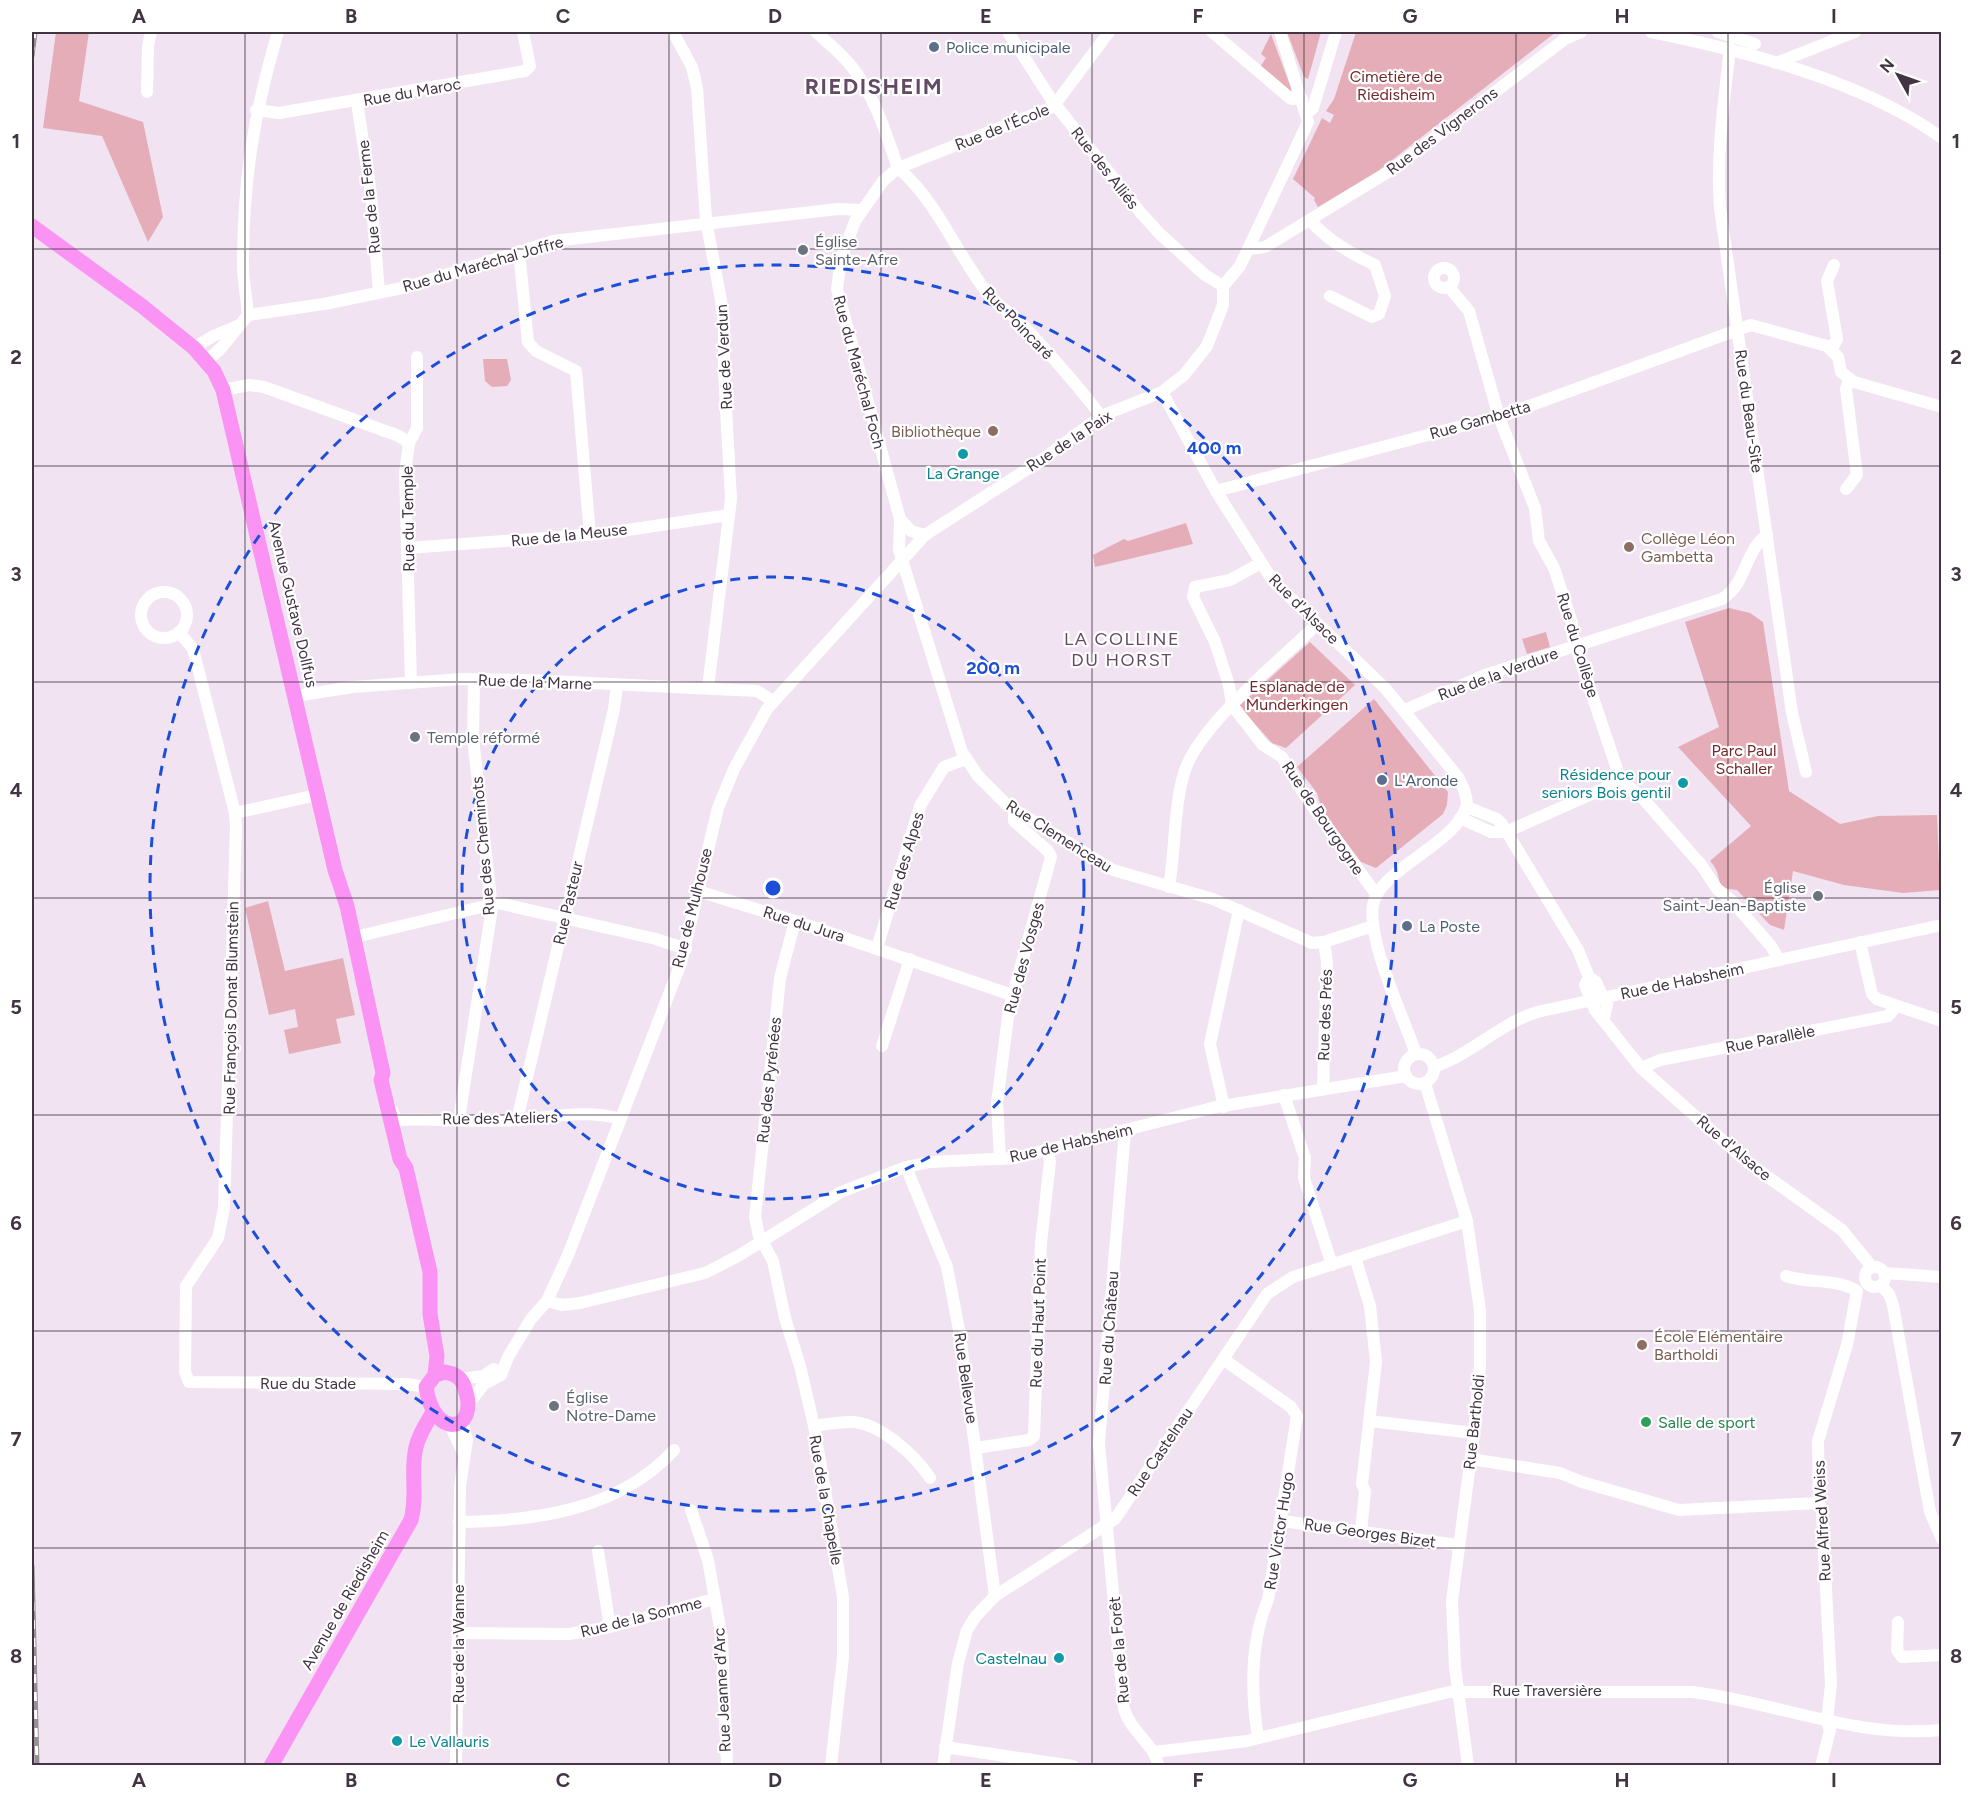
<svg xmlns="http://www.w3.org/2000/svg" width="1973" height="1797" viewBox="0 0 1973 1797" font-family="Figtree,sans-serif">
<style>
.green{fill:#e5adb8}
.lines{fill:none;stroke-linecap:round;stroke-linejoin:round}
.minor{stroke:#fff;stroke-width:12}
.major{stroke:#fb93f5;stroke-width:15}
.rail-casing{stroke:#939393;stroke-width:5}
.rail{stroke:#fff;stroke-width:3;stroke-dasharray:9;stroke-linecap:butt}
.grid{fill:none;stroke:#423443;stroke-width:1.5;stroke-opacity:0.55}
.ring{fill:none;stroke:#1d4ed8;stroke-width:3;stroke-dasharray:10 8}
.service-dot{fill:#5c6f8a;stroke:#fff;stroke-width:2}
.worship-dot{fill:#6b7280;stroke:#fff;stroke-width:2}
.education-dot{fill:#8d6e63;stroke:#fff;stroke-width:2}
.culture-dot{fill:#0f9aa8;stroke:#fff;stroke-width:2}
.leisure-dot{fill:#2e9e5b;stroke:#fff;stroke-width:2}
.labels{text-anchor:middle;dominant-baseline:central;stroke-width:4.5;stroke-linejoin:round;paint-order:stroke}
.service-label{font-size:16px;fill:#4e5e75;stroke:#fff;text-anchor:start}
.park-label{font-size:16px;fill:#72292c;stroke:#fff}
.street-label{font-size:16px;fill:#423443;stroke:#fff}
.worship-label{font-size:16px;fill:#5b616d;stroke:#fff;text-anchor:start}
.education-label{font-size:16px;fill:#785e54;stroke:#fff;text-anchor:start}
.culture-label{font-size:16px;fill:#0d838f;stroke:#fff;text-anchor:end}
.leisure-label{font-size:16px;fill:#27864d;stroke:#fff;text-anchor:start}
.neighbourhood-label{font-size:18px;letter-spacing:1.5px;fill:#644b65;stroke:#fff}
.district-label{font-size:22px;font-weight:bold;letter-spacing:1.5px;fill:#644b65;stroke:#fff}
.centre{fill:#1d4ed8;stroke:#fff;stroke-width:3}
.ring-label{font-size:18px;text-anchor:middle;font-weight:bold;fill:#1d4ed8;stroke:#fff;stroke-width:4.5;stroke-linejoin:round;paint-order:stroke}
.neatline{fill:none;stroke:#423443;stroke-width:2}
.grid-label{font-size:20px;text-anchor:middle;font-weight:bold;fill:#423443}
</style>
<rect width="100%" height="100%" fill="#f1e3f1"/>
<g class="green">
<polygon points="56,32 89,32 79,101 143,122 163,217 148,242 102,136 43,128"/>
<polygon points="1287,32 1321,32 1308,79 1304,77"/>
<polygon points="1356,32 1556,32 1378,171 1318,207 1314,200 1315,198 1293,179 1322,118 1330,123 1334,115 1326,111 1334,99"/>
<polygon points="1271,34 1291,88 1291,91 1288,91 1260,67 1266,58 1261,54"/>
<polygon points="483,359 507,359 511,380 507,386 492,387 485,381"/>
<polygon points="1186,523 1193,544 1095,567 1093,555 1124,539 1128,541"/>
<path d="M1729 608 1750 613 1763 622 1789 791 1840 824 1878 816 1937 815 1940 890 1903 893 1844 885 1793 871 1784 930 1770 925 1737 890 1723 888C1716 878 1721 873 1710 861L1751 826 1678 747 1719 727 1685 622Z"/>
<polygon points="1546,632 1550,647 1527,654 1522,639"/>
<polygon points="1310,642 1355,685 1286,748 1272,743 1239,706"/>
<polygon points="1374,699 1448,792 1447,805 1443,814 1376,868 1361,862 1322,810 1317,793 1297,767"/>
<polygon points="268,901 285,971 343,958 355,1015 336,1019 341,1043 289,1054 284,1030 298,1027 295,1009 269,1015 245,908"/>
</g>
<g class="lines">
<g class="minor">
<polyline points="673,32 692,67 697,88 706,220 721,300 724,329 724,373 731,499 708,688"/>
<path d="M816 32C828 43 842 54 852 67 875 96 886 134 898 168"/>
<polyline points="1008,32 1051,99 1140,212 1160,234 1205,275 1223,286"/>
<polyline points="1109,32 1053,107 898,168 883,181 855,221 841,259 837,289 900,519 899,550 962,752 978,776 1007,805 1113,870 1213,899 1312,943 1324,942 1373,926"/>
<polyline points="1212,32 1291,99 1302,99"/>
<path d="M1651 32C1746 51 1863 81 1942 138"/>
<polyline points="1718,32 1755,44"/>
<path d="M1730 48C1724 102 1716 154 1720 208L1792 713 1806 772"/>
<polyline points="1776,63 1855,32"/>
<polyline points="147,92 148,46 151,32"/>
<polyline points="357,102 371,194 379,292"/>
<polyline points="256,110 279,113 525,71 530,66 523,32"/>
<polyline points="1306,113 1313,108 1336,32"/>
<path d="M898 168C937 201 955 251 986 291 995 304 1009 312 1020 322 1049 353 1076 383 1101 416"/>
<path d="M1310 220C1327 240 1351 254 1375 265L1385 296 1379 314 1372 317 1330 296"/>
<polyline points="1248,249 1265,247 1393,169 1565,39 1581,32"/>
<polyline points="519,251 528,342 536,351 576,371 590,535"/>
<circle cx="1444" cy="278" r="10"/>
<polyline points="1223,286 1240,266 1308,122 1280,32"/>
<polyline points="1449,287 1469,311 1499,417 1535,508 1539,541 1554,568 1572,623 1573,638 1621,781 1640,795 1702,866 1717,889 1732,901 1771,946 1779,960"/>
<polyline points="248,315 324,304 407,287 553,241 838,209 862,210"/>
<polyline points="194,348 213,336 240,325"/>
<polyline points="1832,349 1837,339 1827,281 1834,265"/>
<path d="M207 361 222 347 248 315C247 299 243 282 243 265 243 180 254 113 278 32"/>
<polyline points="223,390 249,385 264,387 399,436 409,443"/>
<path d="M1162 392 1216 491 1273 581 1385 688 1458 777C1462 785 1469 798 1466 807 1456 844 1378 870 1373 905 1367 941 1404 1018 1416 1054"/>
<polyline points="1846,489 1857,475 1846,389 1849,380"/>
<polyline points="1216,491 1507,414 1751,325 1827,346 1838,357 1841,372 1854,382 1942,407"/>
<polyline points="900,519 911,531 925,535"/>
<polyline points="408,548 600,534 729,515"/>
<polyline points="1261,563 1230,580 1195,587 1193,597 1215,642 1229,685 1232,705 1263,745 1282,757 1307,799 1376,894"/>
<circle cx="164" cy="615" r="23"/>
<polyline points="179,632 193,649 235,813 236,827 224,1208 218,1238 186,1286 185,1372 189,1382 407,1384 426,1387"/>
<polyline points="411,683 405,473 409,443 417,428 417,357"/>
<polyline points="295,696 353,687 461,679 528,680 757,691 773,701"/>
<path d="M1405 710 1485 675 1722 599C1747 584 1744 551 1767 535"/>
<polyline points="1467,807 1497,819 1502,824 1578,950 1589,977 1596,982 1607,1005 1604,1018"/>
<polyline points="235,813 317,795"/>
<polyline points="1460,818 1491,832 1506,832 1621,781"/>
<path d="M1169 887C1175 852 1174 806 1184 773 1199 724 1279 662 1317 624"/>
<polyline points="698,891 795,921 1012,995"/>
<polyline points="795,921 780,978 755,1217 759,1236 773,1261 785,1318 800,1366 814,1426 843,1597 843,1657 831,1766"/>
<polyline points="355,937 498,903 656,939 686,949"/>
<polyline points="1860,942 1872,994 1877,999 1942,1021"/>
<polyline points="877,948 920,806 944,767 966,759"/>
<polyline points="1589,977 1585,985 1595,1010 1641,1068 1747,1162 1842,1230 1872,1267"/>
<polyline points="882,1046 910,959"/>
<circle cx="1419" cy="1069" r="15"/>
<path d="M1434 1067C1472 1054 1499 1024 1537 1012L1942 925"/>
<polyline points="1641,1068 1660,1060 1888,1016 1896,1007"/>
<polyline points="1425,1083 1467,1221 1480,1310 1480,1364 1474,1433 1452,1601 1455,1667 1468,1766"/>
<polyline points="1323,1088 1327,962 1324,942"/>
<polyline points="1284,1095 1305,1158 1304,1178 1332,1265"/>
<path d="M390 1107 397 1120C437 1118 478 1123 518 1120 548 1117 592 1109 620 1119"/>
<polyline points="1224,1107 1210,1044 1239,910"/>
<polyline points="459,1119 492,908 473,738 474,680"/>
<polyline points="517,1120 614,709 617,686"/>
<path d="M1125 1131 1099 1443 1124 1709C1131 1733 1156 1745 1158 1766"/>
<polyline points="1000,1159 997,1103 1009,1009 1051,857 1048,851 1014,821 1014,810"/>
<polyline points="906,1167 947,1267 960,1335 995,1596"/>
<polyline points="1355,1257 1370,1306 1376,1362 1362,1484 1365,1491 1361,1532"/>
<circle cx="1875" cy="1277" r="10"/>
<polyline points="1885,1273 1942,1277"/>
<path d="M1786 1276C1810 1284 1836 1278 1857 1291L1847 1345 1818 1441 1819 1503 1822 1513 1831 1684 1827 1721 1830 1730 1821 1766"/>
<polyline points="1881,1285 1889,1294 1893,1305 1930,1512 1942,1539"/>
<polyline points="547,1301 562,1305 580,1303 705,1273 738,1256 841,1192 906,1167 930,1162 1015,1158 1216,1107 1406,1076"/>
<path d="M1223 1359 1291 1407 1297 1416 1268 1600C1250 1642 1251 1693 1258 1738"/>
<polyline points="460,1379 483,1376 494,1369"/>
<polyline points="469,1403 484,1384 501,1375 508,1357 531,1319 547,1301 568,1255 681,963 718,808 734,769 767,709 925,535 1043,459 1101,416 1162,392 1184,375 1207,346 1223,305 1223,286"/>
<polyline points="1369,1421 1474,1433"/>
<polyline points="450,1425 464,1455"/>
<path d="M814 1426C826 1424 839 1422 851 1422 879 1422 916 1456 930 1478"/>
<polyline points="976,1448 1029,1440 1034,1436 1041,1243 1050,1161 1048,1150"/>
<polyline points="1471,1459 1560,1473 1582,1482 1679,1510 1819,1503"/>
<polyline points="691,1510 708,1560 722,1639 727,1766"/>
<polyline points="1282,1521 1458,1545"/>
<path d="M459 1522C536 1521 619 1510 674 1450"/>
<polyline points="598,1551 610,1627"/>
<polyline points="1898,1622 1897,1650 1902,1657 1942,1655"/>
<polyline points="460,1633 569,1634 610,1627 714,1599"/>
<polyline points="945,1747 1073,1766"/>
<path d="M1154 1752 1247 1741 1449 1692H1692C1776 1702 1856 1739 1942 1730"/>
<polyline points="456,1766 460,1486 467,1440 462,1420"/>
<polyline points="943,1766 958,1663 967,1630 976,1616 995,1596 1115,1519 1267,1294 1293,1277 1467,1221"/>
</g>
<g class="major">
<polyline points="32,226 142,306 194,348 214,371 223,390 335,870 347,906 383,1073 381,1080 400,1159 406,1168 430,1272 430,1314 437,1356 435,1375"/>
<path d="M445 1372C456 1374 462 1378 465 1389 480 1431 434 1442 426 1387L435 1375Z"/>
<path d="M271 1766 411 1520C418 1495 410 1471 416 1447 419 1434 426 1424 433 1412"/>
</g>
<g class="rail-casing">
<g id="rail">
<polyline points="32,56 35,32"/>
<polyline points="32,1566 37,1766"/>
</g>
</g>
<use href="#rail" class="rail"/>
</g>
<path class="grid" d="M245 32V1766M457 32V1766M669 32V1766M881 32V1766M1092 32V1766M1304 32V1766M1516 32V1766M1728 32V1766M32 249H1942M32 466H1942M32 682H1942M32 898H1942M32 1115H1942M32 1331H1942M32 1548H1942"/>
<g class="ring">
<circle cx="773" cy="888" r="311"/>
<circle cx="773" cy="888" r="623"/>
</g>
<g class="service-dot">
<circle cx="934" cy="47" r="6"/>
<circle cx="1382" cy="780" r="6"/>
<circle cx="1407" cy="926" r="6"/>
</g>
<g class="worship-dot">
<circle cx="803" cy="250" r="6"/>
<circle cx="415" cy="737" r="6"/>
<circle cx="1818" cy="896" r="6"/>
<circle cx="554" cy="1406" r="6"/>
</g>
<g class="education-dot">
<circle cx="993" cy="431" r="6"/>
<circle cx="1629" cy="547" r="6"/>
<circle cx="1642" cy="1345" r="6"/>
</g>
<g class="culture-dot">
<circle cx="963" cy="454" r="6"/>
<circle cx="1683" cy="783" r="6"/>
<circle cx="1059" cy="1658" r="6"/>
<circle cx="397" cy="1741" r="6"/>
</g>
<circle class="leisure-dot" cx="1646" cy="1422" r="6"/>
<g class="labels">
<g class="service-label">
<text x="946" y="47">Police municipale</text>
<text x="1394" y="780">L'Aronde</text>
<text x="1419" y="926">La Poste</text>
</g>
<g class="park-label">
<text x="1396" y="76">Cimetière de<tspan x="1396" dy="18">Riedisheim</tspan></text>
<text x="1297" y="686">Esplanade de<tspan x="1297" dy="18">Munderkingen</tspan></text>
<text x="1744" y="750">Parc Paul<tspan x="1744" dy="18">Schaller</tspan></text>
</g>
<g class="street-label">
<text transform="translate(412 92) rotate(-10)">Rue du Maroc</text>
<text transform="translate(1002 127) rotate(-22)">Rue de l'École</text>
<text transform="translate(1442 131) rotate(-37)">Rue des Vignerons</text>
<text transform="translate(1105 168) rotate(52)">Rue des Alliés</text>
<text transform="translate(369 197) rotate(-96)">Rue de la Ferme</text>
<text transform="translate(483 264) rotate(-16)">Rue du Maréchal Joffre</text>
<text transform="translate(1018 323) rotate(46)">Rue Poincaré</text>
<text transform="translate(724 357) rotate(-93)">Rue de Verdun</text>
<text transform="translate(859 372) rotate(75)">Rue du Maréchal Foch</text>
<text transform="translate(1749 411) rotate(82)">Rue du Beau-Site</text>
<text transform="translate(1480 420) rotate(-16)">Rue Gambetta</text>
<text transform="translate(1069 441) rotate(-33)">Rue de la Paix</text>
<text transform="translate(408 519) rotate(-91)">Rue du Temple</text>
<text transform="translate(569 535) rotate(-6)">Rue de la Meuse</text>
<text transform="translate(293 604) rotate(77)">Avenue Gustave Dollfus</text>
<text transform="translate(1304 609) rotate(45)">Rue d'Alsace</text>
<text transform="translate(1578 645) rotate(73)">Rue du Collège</text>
<text transform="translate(1498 674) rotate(-20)">Rue de la Verdure</text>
<text transform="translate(535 682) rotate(2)">Rue de la Marne</text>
<text transform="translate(1323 818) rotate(56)">Rue de Bourgogne</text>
<text transform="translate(1059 836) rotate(32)">Rue Clemenceau</text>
<text transform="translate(483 846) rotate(-95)">Rue des Cheminots</text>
<text transform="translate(904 861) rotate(-73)">Rue des Alpes</text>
<text transform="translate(568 903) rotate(-77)">Rue Pasteur</text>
<text transform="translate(692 908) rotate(-76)">Rue de Mulhouse</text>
<text transform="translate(804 924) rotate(18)">Rue du Jura</text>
<text transform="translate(1024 958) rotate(-75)">Rue des Vosges</text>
<text transform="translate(1682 981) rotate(-12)">Rue de Habsheim</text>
<text transform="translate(231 1008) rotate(-89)">Rue François Donat Blumstein</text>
<text transform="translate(1325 1015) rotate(-88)">Rue des Prés</text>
<text transform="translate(1770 1039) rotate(-11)">Rue Parallèle</text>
<text transform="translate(769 1080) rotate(-84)">Rue des Pyrénées</text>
<text transform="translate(500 1118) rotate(-1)">Rue des Ateliers</text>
<text transform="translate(1071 1143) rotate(-13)">Rue de Habsheim</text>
<text transform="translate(1734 1148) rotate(40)">Rue d'Alsace</text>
<text transform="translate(1038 1323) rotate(-88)">Rue du Haut Point</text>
<text transform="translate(1109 1328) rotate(-86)">Rue du Château</text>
<text transform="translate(966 1378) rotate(82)">Rue Bellevue</text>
<text x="308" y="1383">Rue du Stade</text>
<text transform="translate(1474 1422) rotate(-84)">Rue Bartholdi</text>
<text transform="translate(1160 1452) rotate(-56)">Rue Castelnau</text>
<text transform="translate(826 1500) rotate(80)">Rue de la Chapelle</text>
<text transform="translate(1822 1521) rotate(-93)">Rue Alfred Weiss</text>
<text transform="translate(1279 1531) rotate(-81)">Rue Victor Hugo</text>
<text transform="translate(1370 1533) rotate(8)">Rue Georges Bizet</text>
<text transform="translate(345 1600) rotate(-60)">Avenue de Riedisheim</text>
<text transform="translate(641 1617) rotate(-14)">Rue de la Somme</text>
<text transform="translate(458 1644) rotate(-90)">Rue de la Wanne</text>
<text transform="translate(1119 1650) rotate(-95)">Rue de la Forêt</text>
<text transform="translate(722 1690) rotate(-93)">Rue Jeanne d'Arc</text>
<text x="1547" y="1690">Rue Traversière</text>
</g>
<g class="worship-label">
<text x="815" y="241">Église<tspan x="815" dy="18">Sainte-Afre</tspan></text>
<text x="427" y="737">Temple réformé</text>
<text x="1806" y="887" text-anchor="end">Église<tspan x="1806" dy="18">Saint-Jean-Baptiste</tspan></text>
<text x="566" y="1397">Église<tspan x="566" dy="18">Notre-Dame</tspan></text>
</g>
<g class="education-label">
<text x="981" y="431" text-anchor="end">Bibliothèque</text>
<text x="1641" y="538">Collège Léon<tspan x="1641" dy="18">Gambetta</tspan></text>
<text x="1654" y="1336">École Elémentaire<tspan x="1654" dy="18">Bartholdi</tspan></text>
</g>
<g class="culture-label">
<text x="963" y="473" text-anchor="middle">La Grange</text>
<text x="1671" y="774">Résidence pour<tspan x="1671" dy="18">seniors Bois gentil</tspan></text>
<text x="1047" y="1658">Castelnau</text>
<text x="409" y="1741" text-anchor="start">Le Vallauris</text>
</g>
<g class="leisure-label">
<text x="1658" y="1422">Salle de sport</text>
</g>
<g class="neighbourhood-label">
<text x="1122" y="639">LA COLLINE<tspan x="1122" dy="21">DU HORST</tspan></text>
</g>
<g class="district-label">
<text x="874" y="86">RIEDISHEIM</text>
</g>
</g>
<circle cx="773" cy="888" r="9" class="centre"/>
<g class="ring-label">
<text x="1214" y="454">400 m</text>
<text x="993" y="674">200 m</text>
</g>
<rect width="1973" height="1797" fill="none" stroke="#ffffff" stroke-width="66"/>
<g transform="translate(1898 75) rotate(310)" stroke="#ffffff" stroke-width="4.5" paint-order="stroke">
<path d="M0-4.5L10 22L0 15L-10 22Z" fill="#423443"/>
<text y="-9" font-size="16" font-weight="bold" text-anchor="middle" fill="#423443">N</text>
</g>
<rect x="33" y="33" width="1907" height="1731" class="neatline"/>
<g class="grid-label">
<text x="139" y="23">A</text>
<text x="351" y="23">B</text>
<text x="563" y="23">C</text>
<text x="775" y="23">D</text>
<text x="986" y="23">E</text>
<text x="1198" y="23">F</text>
<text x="1410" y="23">G</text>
<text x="1622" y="23">H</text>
<text x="1834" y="23">I</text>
<text x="16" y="148">1</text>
<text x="1956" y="148">1</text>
<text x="16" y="364">2</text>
<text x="1956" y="364">2</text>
<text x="16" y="581">3</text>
<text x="1956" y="581">3</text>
<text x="16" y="797">4</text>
<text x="1956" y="797">4</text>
<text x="16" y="1014">5</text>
<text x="1956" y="1014">5</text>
<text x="16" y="1230">6</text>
<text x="1956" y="1230">6</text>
<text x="16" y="1446">7</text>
<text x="1956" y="1446">7</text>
<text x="16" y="1663">8</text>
<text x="1956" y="1663">8</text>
<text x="139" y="1787">A</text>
<text x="351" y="1787">B</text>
<text x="563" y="1787">C</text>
<text x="775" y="1787">D</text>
<text x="986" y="1787">E</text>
<text x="1198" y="1787">F</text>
<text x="1410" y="1787">G</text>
<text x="1622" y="1787">H</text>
<text x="1834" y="1787">I</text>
</g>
</svg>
